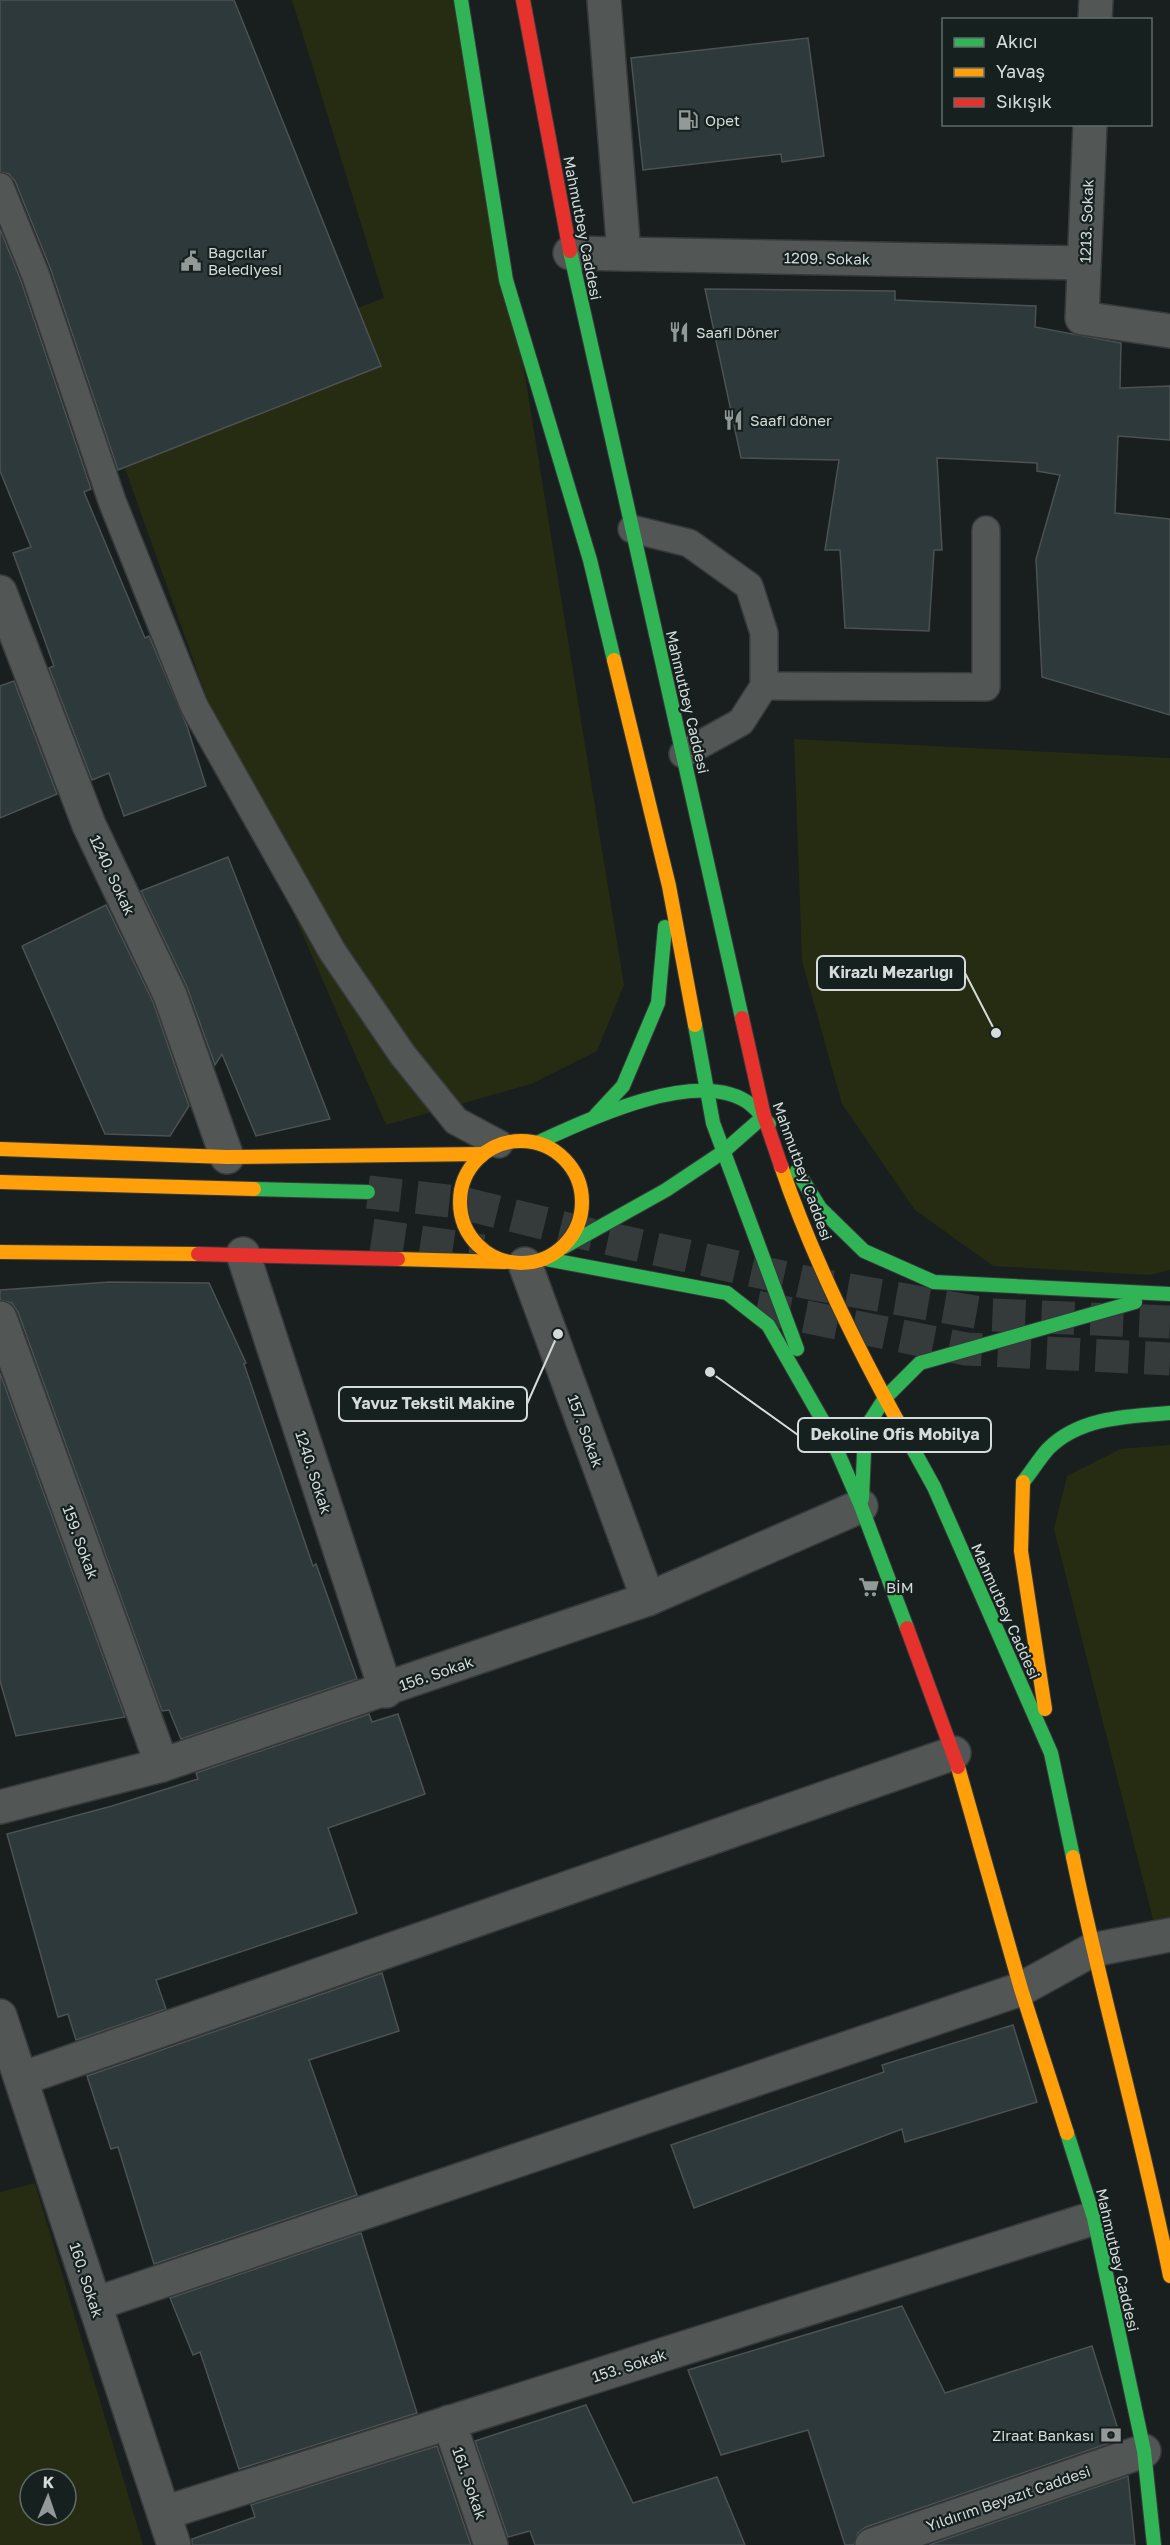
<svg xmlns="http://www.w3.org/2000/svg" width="1170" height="2545" viewBox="0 0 1170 2545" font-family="'Golos Text',sans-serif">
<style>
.green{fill:#262c12;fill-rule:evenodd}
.building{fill:#2d393b;stroke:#4c5152;stroke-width:1.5}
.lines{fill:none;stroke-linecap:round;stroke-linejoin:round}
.secondary-tunnel{stroke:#353a3a;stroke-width:33;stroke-dasharray:33 16;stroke-linecap:butt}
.lane-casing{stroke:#363a3a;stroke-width:30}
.street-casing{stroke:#363a3a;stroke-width:36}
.fast-casing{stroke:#363a3a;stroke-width:16}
.slow-casing{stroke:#363a3a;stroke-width:16}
.jam-casing{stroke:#363a3a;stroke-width:16}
.lane{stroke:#525655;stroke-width:27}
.street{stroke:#525655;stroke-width:33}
.fast{stroke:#30b455;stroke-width:14}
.slow{stroke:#ff9f0a;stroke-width:14}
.jam{stroke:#e5322d;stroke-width:14}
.labels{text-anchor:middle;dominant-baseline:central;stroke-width:4.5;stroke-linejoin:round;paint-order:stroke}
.poi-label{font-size:15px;fill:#d4dbda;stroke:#16211f;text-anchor:start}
.street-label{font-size:15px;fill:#d4dbda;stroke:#16211f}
.leader{fill:none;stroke:#d4dbda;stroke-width:2}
.callout-dot{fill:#d4dbda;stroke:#16211f;stroke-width:2}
.callout{fill:#16211f;stroke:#d4dbda;stroke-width:2}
.callout-label{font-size:16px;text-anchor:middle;font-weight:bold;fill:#d4dbda}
</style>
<rect width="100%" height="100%" fill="#191e1e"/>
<g class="green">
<polygon points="292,0 464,0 624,985 597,1051 531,1084 386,1125 240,791 102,404 384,298"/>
<polygon points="794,739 1170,758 1170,1270 1150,1275 993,1266 915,1210 842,1104 802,961"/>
<polygon points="1170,1445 1170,1923 1155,1927 1054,1529 1067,1476 1120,1449"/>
<path d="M35 2183 143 2545H0V2192ZM30 2479H66V2515H30Z"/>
</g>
<g class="building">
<polygon points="0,0 234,0 381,366 118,470 51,270 15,181 9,174 0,172"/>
<polygon points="808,38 824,156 782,162 781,154 643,170 631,58"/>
<polygon points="0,229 21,281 91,489 84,492 145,638 149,636 187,726 206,786 124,816 109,773 92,780 49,668 54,666 13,553 31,547 0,471"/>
<polygon points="705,289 895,291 895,300 1036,306 1035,327 1121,343 1120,388 1170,386 1170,440 1118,436 1115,513 1170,519 1170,715 1042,677 1036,559 1060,475 1037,471 1037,463 937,458 942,550 934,550 929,631 845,628 840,550 825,550 839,460 741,458"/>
<polygon points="14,681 57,794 0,818 0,686"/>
<polygon points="228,857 330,1119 256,1136 222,1054 215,1065 187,987 141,891"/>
<polygon points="106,905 153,1002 189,1106 170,1136 105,1134 22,946"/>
<polygon points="109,1282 209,1283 246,1363 244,1364 313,1566 316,1564 357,1679 181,1739 169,1710 162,1711 18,1312 12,1303 0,1300 0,1290"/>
<polygon points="0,1373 125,1717 16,1736 0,1681"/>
<polygon points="369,1714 372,1722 398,1714 425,1794 328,1828 357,1913 156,1980 166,2009 76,2040 68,2014 58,2017 7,1834 112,1806 198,1779 196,1773"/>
<polygon points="382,1973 399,2031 309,2060 357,2195 154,2264 118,2147 111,2149 87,2076"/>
<polygon points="1013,2025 1037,2102 905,2142 902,2129 694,2208 671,2145 884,2072 882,2065"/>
<polygon points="361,2233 417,2413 239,2469 200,2352 193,2355 170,2298"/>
<polygon points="902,2306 945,2393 1092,2346 1121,2439 866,2527 858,2533 854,2545 845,2545 808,2430 721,2455 688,2370"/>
<polygon points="586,2405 633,2503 717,2477 745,2545 535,2545 530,2531 508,2537 475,2441"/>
<polygon points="437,2446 471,2545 192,2545 192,2539 255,2517 251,2505"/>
<polygon points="1128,2476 1135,2545 929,2545"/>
</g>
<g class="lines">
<g class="secondary-tunnel">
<polyline points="368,1192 458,1202 592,1235 814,1284 992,1315 1170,1322"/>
<polyline points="372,1235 483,1251"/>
<polyline points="757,1307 966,1349 1170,1359"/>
</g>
<g class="lane-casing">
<g id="lane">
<polyline points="0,187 36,276 112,501 194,706 332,951 402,1054 456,1121 499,1144"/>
<polyline points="632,529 689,543 749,586 764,633 764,686 741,722 683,754"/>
<polyline points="764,686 986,687 986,530"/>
</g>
</g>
<g class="street-casing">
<g id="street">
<polyline points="604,0 624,254"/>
<polyline points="1095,20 1096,0"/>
<polyline points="1090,124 1082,318 1170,331"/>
<polyline points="570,253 1084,263"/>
<polyline points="0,592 89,825 170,995 227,1157"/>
<polyline points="243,1254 386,1691"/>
<polyline points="525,1264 648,1599"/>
<polyline points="0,1318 162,1765"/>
<polyline points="0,1807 162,1765 648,1599 861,1506"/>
<polyline points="0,2016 174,2545"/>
<polyline points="21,2079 954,1753"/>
<polyline points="95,2304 1021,1989 1092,1950 1170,1935"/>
<polyline points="449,2422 491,2545"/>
<polyline points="164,2513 1094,2218"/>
<polyline points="872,2545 1144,2451"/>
</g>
</g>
<g class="fast-casing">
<g id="fast">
<polyline points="461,0 506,280 590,560 614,660"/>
<polyline points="570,251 742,1018"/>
<polyline points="695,1025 713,1123 797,1349"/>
<polyline points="596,1115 623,1086 658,1003 665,927"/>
<path d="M539 1142C588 1119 700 1066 750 1104 757 1109 763 1118 769 1124"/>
<polyline points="797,1171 820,1208 864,1251 934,1282 1170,1294"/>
<polyline points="254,1189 368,1192"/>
<polyline points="564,1247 666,1190 723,1152 764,1116"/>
<polyline points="546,1259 727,1293 768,1325 828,1430 861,1506 907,1628"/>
<polyline points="897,1420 934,1487 1051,1753 1073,1857"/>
<path d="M1023 1482C1032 1471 1039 1459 1048 1449 1079 1417 1129 1416 1170 1413"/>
<polyline points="862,1499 865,1429 885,1398 920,1363 1135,1302"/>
<polyline points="1067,2133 1094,2218 1144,2451 1154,2545"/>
</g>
</g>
<g class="slow-casing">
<g id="slow">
<polyline points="614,660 669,886 695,1025"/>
<circle cx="521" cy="1202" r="61"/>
<polyline points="0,1149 227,1157 482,1154"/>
<path d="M781 1166C811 1254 852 1338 897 1420"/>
<polyline points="0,1182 254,1189"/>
<polyline points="0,1252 198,1254"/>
<polyline points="398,1259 505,1262"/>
<polyline points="1023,1482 1021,1551 1045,1709"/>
<polyline points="958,1767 1021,1989 1067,2133"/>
<path d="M1073 1857C1102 1997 1142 2135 1170 2276"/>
</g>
</g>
<g class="jam-casing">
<g id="jam">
<polyline points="523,0 570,251"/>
<polyline points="742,1018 764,1116 781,1166"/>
<polyline points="198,1254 398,1259"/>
<polyline points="907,1628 958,1767"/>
</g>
</g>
<use href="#lane" class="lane"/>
<use href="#street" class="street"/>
<use href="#fast" class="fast"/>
<use href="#slow" class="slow"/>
<use href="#jam" class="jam"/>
</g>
<defs>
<g id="fuel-bare" transform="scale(1.62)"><path d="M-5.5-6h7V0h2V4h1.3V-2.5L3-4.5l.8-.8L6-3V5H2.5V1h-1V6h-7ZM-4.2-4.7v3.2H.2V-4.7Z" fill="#939998" stroke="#16211f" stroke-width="2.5" paint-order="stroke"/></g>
<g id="civic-bare" transform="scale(1.62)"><path d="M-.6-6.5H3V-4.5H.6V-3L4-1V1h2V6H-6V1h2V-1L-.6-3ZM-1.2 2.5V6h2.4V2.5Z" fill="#939998" stroke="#16211f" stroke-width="2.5" paint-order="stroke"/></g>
<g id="restaurant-bare" transform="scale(1.62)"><path d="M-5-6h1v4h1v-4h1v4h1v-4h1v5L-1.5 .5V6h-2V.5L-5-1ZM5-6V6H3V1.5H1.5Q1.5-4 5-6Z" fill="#939998" stroke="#16211f" stroke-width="2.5" paint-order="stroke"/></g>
<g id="supermarket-bare" transform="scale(1.62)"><path d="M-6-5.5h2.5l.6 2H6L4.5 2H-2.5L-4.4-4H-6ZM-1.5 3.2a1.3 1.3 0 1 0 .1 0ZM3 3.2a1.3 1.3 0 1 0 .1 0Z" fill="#939998" stroke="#16211f" stroke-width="2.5" paint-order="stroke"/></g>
<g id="bank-bare" transform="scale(1.62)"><path d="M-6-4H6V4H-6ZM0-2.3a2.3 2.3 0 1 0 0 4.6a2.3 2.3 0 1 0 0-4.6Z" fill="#939998" stroke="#16211f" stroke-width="2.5" paint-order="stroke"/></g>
</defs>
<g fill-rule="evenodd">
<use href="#fuel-bare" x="688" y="120"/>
<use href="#civic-bare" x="191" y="261"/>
<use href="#restaurant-bare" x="679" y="332"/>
<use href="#restaurant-bare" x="733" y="420"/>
<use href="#supermarket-bare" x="869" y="1587"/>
<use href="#bank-bare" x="1111" y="2435"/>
</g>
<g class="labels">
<g class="poi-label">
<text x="705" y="120">Opet</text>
<text x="208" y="252">Bağcılar<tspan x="208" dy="17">Belediyesi</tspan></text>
<text x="696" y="332">Saafi Döner</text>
<text x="750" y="420">Saafi döner</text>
<text x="886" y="1587">BİM</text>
<text x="1094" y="2435" text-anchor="end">Ziraat Bankası</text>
</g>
<g class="street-label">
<text transform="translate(1086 221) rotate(-88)">1213. Sokak</text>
<text transform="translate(583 228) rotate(79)">Mahmutbey Caddesi</text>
<text transform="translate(827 258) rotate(1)">1209. Sokak</text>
<text transform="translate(688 702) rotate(77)">Mahmutbey Caddesi</text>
<text transform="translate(113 875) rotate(65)">1240. Sokak</text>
<text transform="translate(803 1171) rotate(70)">Mahmutbey Caddesi</text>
<text transform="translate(586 1431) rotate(70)">157. Sokak</text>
<text transform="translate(314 1472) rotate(72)">1240. Sokak</text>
<text transform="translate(81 1542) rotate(70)">159. Sokak</text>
<text transform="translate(1006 1611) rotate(66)">Mahmutbey Caddesi</text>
<text transform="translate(436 1673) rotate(-19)">156. Sokak</text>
<text transform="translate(1118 2260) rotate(77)">Mahmutbey Caddesi</text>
<text transform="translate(87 2280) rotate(72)">160. Sokak</text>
<text transform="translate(629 2365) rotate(-18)">153. Sokak</text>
<text transform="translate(470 2483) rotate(71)">161. Sokak</text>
<text transform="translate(1008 2498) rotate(-19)">Yıldırım Beyazıt Caddesi</text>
</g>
</g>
<path class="leader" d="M996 1033L965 973M558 1334L527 1404M710 1372L798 1435"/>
<g class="callout-dot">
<circle cx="996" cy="1033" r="6"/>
<circle cx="558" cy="1334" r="6"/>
<circle cx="710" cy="1372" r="6"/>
</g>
<g class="callout">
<rect x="817" y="956" width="148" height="34" rx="6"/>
<rect x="339" y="1387" width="188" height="34" rx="6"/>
<rect x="798" y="1418" width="193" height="34" rx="6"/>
</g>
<g class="callout-label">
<text x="891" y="978">Kirazlı Mezarlığı</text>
<text x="433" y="1409">Yavuz Tekstil Makine</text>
<text x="895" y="1440">Dekoline Ofis Mobilya</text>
</g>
<rect x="942" y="18" width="210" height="108" fill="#16211f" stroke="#626b6a" stroke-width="1.5"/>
<rect x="954" y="38" width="30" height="9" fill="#30b455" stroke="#626b6a" stroke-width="1.5"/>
<text x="996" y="48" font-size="18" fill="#d4dbda">Akıcı</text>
<rect x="954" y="68" width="30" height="9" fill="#ff9f0a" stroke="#626b6a" stroke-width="1.5"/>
<text x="996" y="78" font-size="18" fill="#d4dbda">Yavaş</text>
<rect x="954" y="98" width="30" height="9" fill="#e5322d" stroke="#626b6a" stroke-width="1.5"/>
<text x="996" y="108" font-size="18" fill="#d4dbda">Sıkışık</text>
<g transform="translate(48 2497) rotate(2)"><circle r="28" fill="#16211f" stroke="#626b6a" stroke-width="1.5"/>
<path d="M0-4.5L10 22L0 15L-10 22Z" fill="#939998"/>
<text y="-9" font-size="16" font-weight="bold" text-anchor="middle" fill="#d4dbda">K</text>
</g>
</svg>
